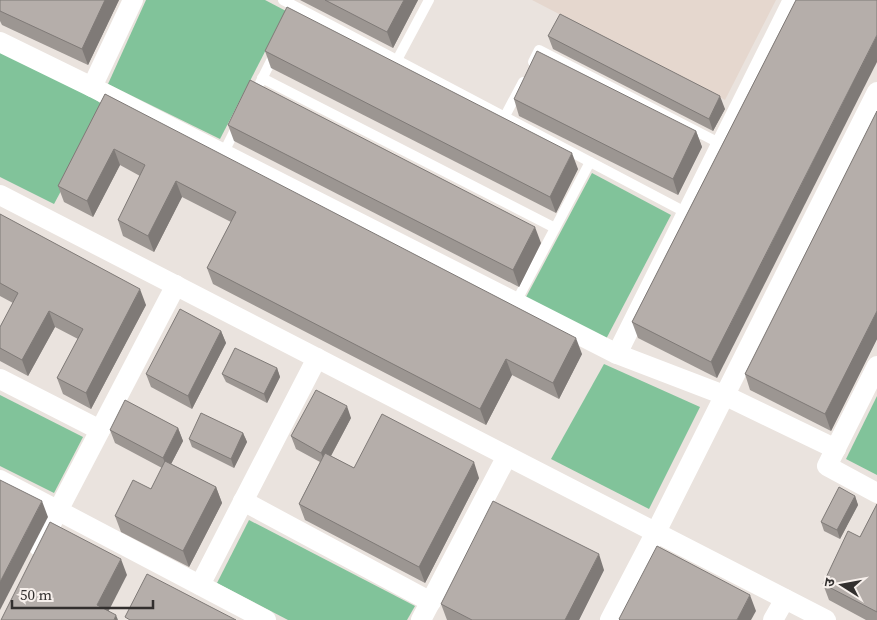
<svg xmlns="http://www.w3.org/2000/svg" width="877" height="620" viewBox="0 0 877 620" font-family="'Source Serif 4','Noto Sans Devanagari',serif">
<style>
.built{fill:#e5d7ce}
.park{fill:#81c39a}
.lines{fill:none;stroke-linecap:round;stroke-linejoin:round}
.lane{stroke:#fff;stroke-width:10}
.street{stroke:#fff;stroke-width:20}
.wall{fill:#9c9692}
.shaded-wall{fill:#7f7a77}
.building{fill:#b5aeaa;stroke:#7f7a77}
</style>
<rect width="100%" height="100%" fill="#eae3de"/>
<polygon class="built" points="532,0 776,0 725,100"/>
<g class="park">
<polygon points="146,0 265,0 286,11 220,139 108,84"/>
<polygon points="0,52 89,95 106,107 54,204 0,177"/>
<polygon points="592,173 671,215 605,341 525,299"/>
<polygon points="604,364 700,407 649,509 551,459"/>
<polygon points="0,395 83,437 54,493 0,466"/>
<polygon points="877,396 877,475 846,459"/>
<polygon points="249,520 415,606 407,620 288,620 217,583"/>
</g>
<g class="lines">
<g class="lane">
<polyline points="283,0 687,213"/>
<polyline points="397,60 429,0"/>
<polyline points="533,62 539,50 721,144"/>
<polyline points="262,78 555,228"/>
<polyline points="260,83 275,53"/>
<polyline points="505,116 523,82"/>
<polyline points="223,154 238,124"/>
<polyline points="516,302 590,162"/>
</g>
<g class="street">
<polyline points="0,42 92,87 617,354 724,395 836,449"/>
<polyline points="92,87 133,0"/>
<polyline points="0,195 826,620"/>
<polyline points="617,354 793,0"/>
<polyline points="877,366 827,466 877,493"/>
<polyline points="0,379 100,430"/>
<polyline points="0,480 266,620"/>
<polyline points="243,501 431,602"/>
<polyline points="39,547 176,285"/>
<polyline points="200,585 317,358"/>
<polyline points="421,620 507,456"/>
<polyline points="610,620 656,532 877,92"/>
<polyline points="773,620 785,599"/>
</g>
</g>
<g class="wall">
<polygon points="0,0 119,0 88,65 2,25 0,21"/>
<polygon points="300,0 418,0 393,48"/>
<polygon points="796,0 717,378 638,338 632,322"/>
<polygon points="548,36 725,109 713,131 553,49"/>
<polygon points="265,51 578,169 556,213 271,68"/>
<polygon points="105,94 582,354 559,399 512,375 486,425 213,284 207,268 231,222 182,197 154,252 123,236 118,220 140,176 120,165 93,217 64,202 58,186"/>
<polygon points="514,99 696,131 702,147 678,195 519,116"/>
<polygon points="877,111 877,339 831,431 750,390 745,374"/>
<polygon points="228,125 541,243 519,287 234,141"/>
<polygon points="0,214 146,305 91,409 63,394 57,378 78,339 55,327 28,376 0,361 0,327 13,303 0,296"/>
<polygon points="221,331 226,343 192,409 151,387 146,374"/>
<polygon points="277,368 280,377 267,403 226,382 222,374"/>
<polygon points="351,418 331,456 354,468 479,478 425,583 305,520 299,504 320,462 296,449 291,436"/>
<polygon points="178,428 183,441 171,464 216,487 222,503 189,567 121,532 115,516 151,489 162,468 115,443 110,430"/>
<polygon points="243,433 247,442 234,468 192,447 189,439"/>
<polygon points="855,496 858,505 840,539 824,531 821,522"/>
<polygon points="877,504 877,620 866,620 829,600 823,584 860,537"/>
<polygon points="604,570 579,620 447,620 441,604"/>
</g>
<g class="shaded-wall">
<polygon points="105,0 119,0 88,65 82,49"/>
<polygon points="404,0 418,0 393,48 387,32"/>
<polygon points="877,35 877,62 717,378 711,362"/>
<polygon points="720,96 725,109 713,131 709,119"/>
<polygon points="696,131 702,147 678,195 673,179"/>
<polygon points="114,149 120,165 93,217 87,201"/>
<polygon points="572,153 578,169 556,213 550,197"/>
<polygon points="176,181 182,197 154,252 148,236"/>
<polygon points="535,227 541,243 519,287 513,270"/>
<polygon points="140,289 146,305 91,409 86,393"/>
<polygon points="49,311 55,327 28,376 22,360"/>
<polygon points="877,311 877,339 831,431 825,414"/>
<polygon points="221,331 226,343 192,409 188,396"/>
<polygon points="576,338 582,354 559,399 553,383"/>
<polygon points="506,359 512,375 486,425 480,409"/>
<polygon points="277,368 280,377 267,403 264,394"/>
<polygon points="347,406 351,418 326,465 321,453"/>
<polygon points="178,428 183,441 168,470 163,458"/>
<polygon points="243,433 247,442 234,468 231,459"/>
<polygon points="474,462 479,478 425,583 419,567"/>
<polygon points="216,487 222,503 189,567 183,551"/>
<polygon points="855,496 858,505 840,539 837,530"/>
<polygon points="42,501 48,517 0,610 0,582"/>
<polygon points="599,554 604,570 579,620 565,620"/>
<polygon points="121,559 127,575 104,620 97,605"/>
<polygon points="750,595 756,611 751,620 737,620"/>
<polygon points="116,615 118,620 114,620"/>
</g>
<g class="building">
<polygon points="0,0 105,0 82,49 0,11"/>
<polygon points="325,0 404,0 387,32"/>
<polygon points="796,0 877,0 877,35 711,362 632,322"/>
<polygon points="287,7 572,153 550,197 265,51"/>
<polygon points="560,14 720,96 709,119 548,36"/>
<polygon points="537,51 696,131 673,179 514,99"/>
<polygon points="250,80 535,227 513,270 228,125"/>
<polygon points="105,94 576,338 553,383 506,359 480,409 207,268 236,212 176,181 148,236 118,220 145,165 114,149 87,201 58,186"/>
<polygon points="877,111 877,311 825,414 745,374"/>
<polygon points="0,214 140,289 86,393 57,378 83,329 49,311 22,360 0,348 0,327 18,293 0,283"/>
<polygon points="180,309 221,331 188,396 146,374"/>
<polygon points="235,348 277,368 264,394 222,374"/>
<polygon points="316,390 347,406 321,453 291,436"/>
<polygon points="125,400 178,428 163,458 110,430"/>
<polygon points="201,413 243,433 231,459 189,439"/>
<polygon points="382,414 474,462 419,567 299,504 325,453 354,468"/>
<polygon points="165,461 216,487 183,551 115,516 133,480 151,489"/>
<polygon points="0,480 42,501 0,582"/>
<polygon points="839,487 855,496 837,530 821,522"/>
<polygon points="493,501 599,554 565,620 472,620 441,604"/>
<polygon points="877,504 877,612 823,584 848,531 860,537"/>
<polygon points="50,522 121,559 97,605 116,615 114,620 1,620"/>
<polygon points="657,546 750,595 737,620 620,620 619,619"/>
<polygon points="147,574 236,620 130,620 125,617"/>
</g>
<g transform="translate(842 585) rotate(281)" stroke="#f7f0ec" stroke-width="4" paint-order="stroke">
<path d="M0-4L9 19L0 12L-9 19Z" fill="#322f2e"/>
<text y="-8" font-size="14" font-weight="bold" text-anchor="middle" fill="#322f2e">उ</text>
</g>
<path d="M12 600v8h141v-8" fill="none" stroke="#322f2e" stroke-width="2.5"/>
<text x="20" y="600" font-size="15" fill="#322f2e" stroke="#f7f0ec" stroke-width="4" paint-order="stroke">50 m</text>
</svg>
